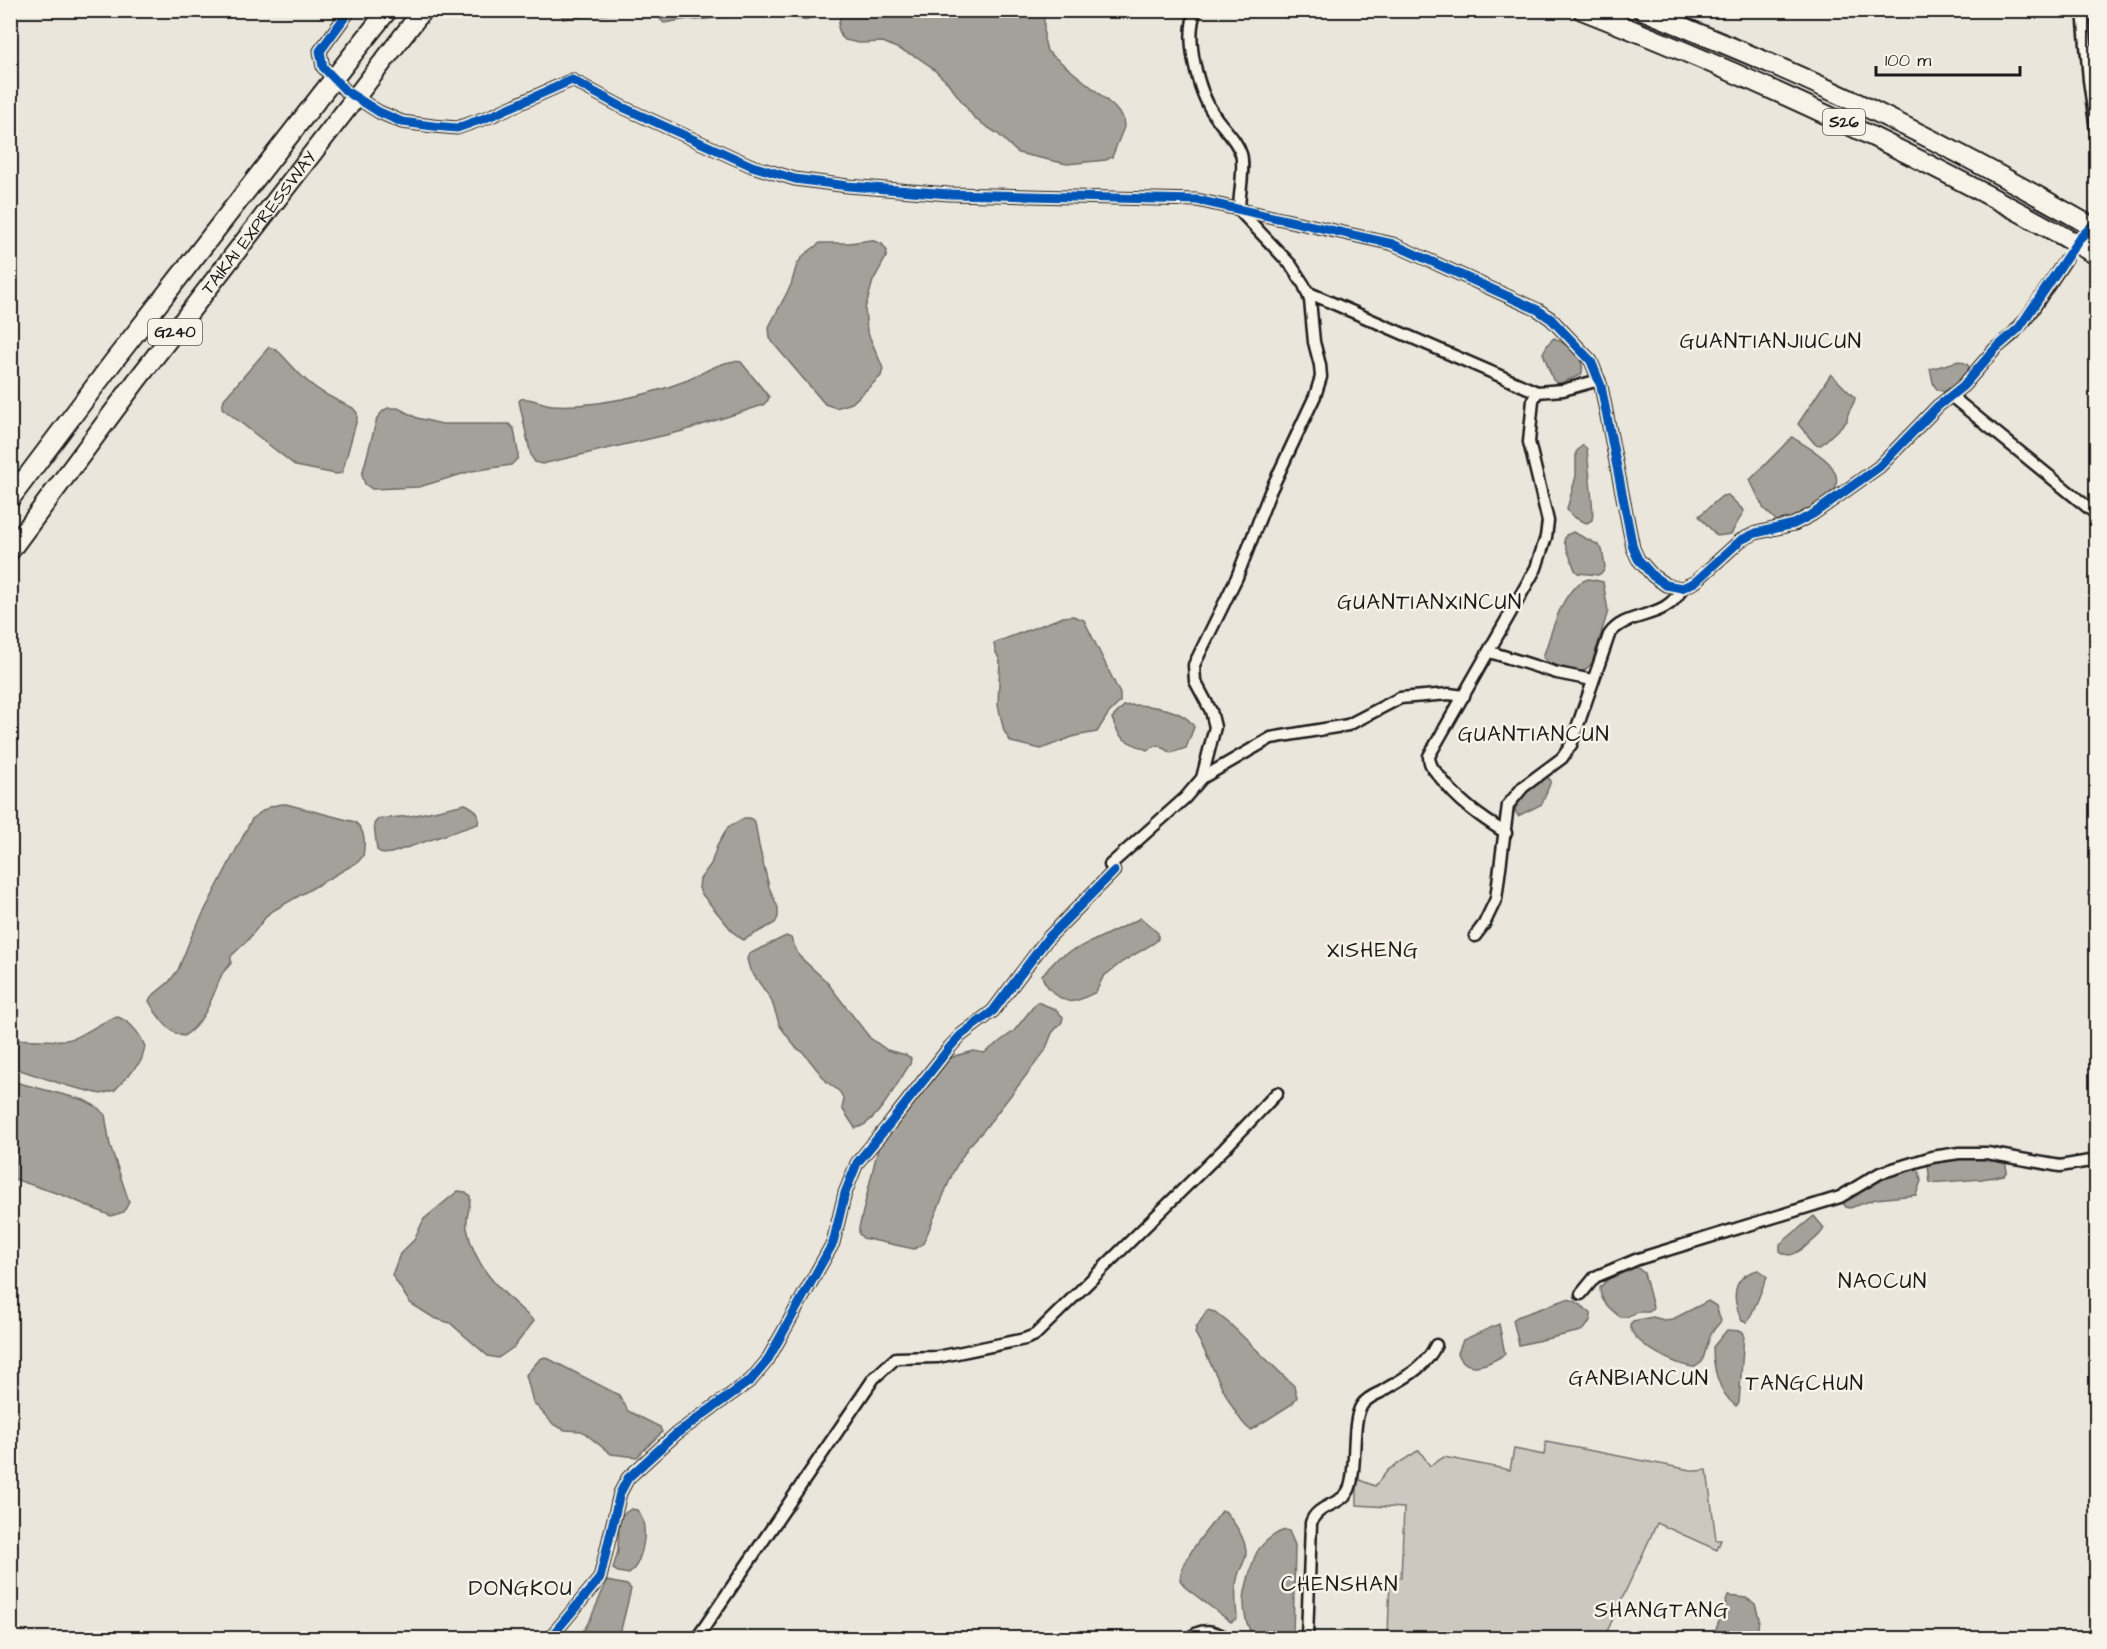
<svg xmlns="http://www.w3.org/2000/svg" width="2107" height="1649" viewBox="0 0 2107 1649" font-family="'Architects Daughter',sans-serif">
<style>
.green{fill:#ccc8c0;stroke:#74726e;stroke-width:1.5}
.water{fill:#a3a19a;stroke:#6d6c68;stroke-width:1.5}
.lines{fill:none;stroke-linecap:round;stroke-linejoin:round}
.street-tunnel{stroke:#c1beb6;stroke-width:10;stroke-dasharray:10 5;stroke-linecap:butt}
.street-casing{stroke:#1c1c1c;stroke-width:15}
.highway-casing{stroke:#1c1c1c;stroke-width:22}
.street{stroke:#f7f3e8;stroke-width:10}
.highway{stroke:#f7f3e8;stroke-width:18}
.highway-bridge-casing{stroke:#1c1c1c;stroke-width:22;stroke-linecap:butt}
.highway-bridge{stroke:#f7f3e8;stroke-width:18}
.cycleway-casing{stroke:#f7f3e8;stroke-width:13}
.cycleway{stroke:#0057b8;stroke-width:9}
.labels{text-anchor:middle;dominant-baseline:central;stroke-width:5;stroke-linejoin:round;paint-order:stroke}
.shield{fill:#f7f3e8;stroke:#5e5c59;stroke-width:1.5}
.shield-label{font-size:16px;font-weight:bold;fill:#1c1c1c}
.street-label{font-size:18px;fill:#1c1c1c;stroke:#f7f3e8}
.quarter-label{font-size:21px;letter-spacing:1.5px;fill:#1c1c1c;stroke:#f7f3e8}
</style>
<rect width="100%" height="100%" fill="#eae6dc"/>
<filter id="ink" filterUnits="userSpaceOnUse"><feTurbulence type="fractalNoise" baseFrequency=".0167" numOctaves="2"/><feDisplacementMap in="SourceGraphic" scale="12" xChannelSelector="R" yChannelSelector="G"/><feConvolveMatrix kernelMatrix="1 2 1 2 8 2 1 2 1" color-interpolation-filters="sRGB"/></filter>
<g filter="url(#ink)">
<polygon class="green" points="1546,1442 1696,1471 1707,1470 1716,1540 1721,1540 1717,1550 1657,1523 1604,1638 1374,1638 1374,1635 1388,1635 1390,1578 1401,1578 1404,1508 1357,1505 1357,1479 1375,1486 1388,1470 1419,1450 1430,1466 1444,1457 1510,1470 1514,1449 1544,1455"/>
<g class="water">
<polygon points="842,10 1040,11 1044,17 1044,39 1047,51 1095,90 1115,108 1123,118 1124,127 1112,157 1106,160 1067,164 1018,153 998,134 975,119 948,83 930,66 917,57 883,42 859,43 845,40 841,36 838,27"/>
<polygon points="560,11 635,11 563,19"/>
<polygon points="657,11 657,10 822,11 813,17 804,20 760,13 697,20 688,19 664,23 658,17"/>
<polygon points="871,240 882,244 887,251 886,257 873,281 865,309 867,331 883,368 881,376 852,403 836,408 825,404 773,343 770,338 769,327 791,285 797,264 804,255 820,243 849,243"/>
<path d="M1554 338C1567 344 1588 359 1581 375L1558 384 1553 380 1543 353 1548 344Z"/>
<path d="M269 347C280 349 286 361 294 368 311 388 329 397 353 408L357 413V419L342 473 336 474 296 466 222 408 224 399Z"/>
<path d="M735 361 741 362 769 397 768 400 763 405 683 431 542 464 535 462 531 456 519 401 521 399C531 397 541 404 552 405 566 406 584 405 598 403 628 399 660 391 688 380 703 373 718 363 735 361Z"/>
<path d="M1959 361 1967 364 1970 369 1969 374 1948 392C1930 391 1934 381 1930 369Z"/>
<path d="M1831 374 1855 398C1854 407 1846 411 1847 421L1821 445 1815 444 1798 424Z"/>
<polygon points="388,408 398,408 417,418 442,424 509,424 514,429 518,452 518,458 511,465 472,471 419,487 372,489 365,484 362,475 377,418 383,411"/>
<path d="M1792 437C1808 448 1845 464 1835 489 1818 504 1801 518 1778 522L1764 509 1750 480Z"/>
<path d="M1583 445 1587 449 1593 512 1592 520 1587 523C1580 521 1569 515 1567 509L1576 476V452Z"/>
<polygon points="1728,495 1744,511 1731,534 1717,536 1699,516 1722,496"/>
<polygon points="1573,532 1597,544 1602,549 1605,567 1603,572 1598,575 1578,573 1575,570 1564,541 1566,535"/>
<path d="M1589 579 1603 582 1608 611 1592 663 1585 670 1579 672 1549 663 1543 657C1552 633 1562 585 1589 579Z"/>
<polygon points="1073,616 1084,620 1120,694 1120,702 1108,714 1097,732 1075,736 1041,749 1011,742 1004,731 998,705 1000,661 995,650 994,643 1063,617"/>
<path d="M1131 705C1149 705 1185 709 1194 727L1186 748 1171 753 1158 745 1147 750C1125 740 1120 742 1112 718L1124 706Z"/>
<path d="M1546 775 1551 781 1542 804 1518 816 1515 810C1522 794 1532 785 1546 775Z"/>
<path d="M286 804 355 822C366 831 365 844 363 856L358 862 269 913 247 941 231 956V963C229 967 224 970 222 974 212 997 206 1021 184 1036 170 1035 155 1013 149 1001L151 997 169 982 178 970 192 935 252 819C263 810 271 804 286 804Z"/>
<path d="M465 804C474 808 481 813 478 824L391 853 383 854 377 850 374 824 378 819 411 816Z"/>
<polygon points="744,818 750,818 755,822 759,846 769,887 778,908 778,917 775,923 743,940 733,932 701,893 699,888 700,879 711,864 717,846 728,827"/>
<path d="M1141 918 1158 933V939L1154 943 1122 962 1103 977 1096 992C1089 995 1081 1000 1074 1001 1062 1004 1044 986 1042 975L1059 957Z"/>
<path d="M786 936 791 938 799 956 826 981 870 1038 887 1050 906 1055 911 1058 910 1064C898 1081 876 1126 855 1128L842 1108 844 1100 840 1092 827 1082 803 1052 796 1048 780 1026 771 999 750 970 747 959 749 954Z"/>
<polygon points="1037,1002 1055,1009 1063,1017 1062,1022 1052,1033 1045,1051 983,1131 968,1147 954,1170 923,1244 914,1249 863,1238 859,1234 859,1228 879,1144 947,1060 955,1056 974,1051 984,1053 1014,1031"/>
<path d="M118 1017C131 1022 141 1035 145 1047L141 1061 115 1090 101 1094 68 1086 11 1067V1043L15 1040C34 1038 53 1043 71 1039 89 1034 101 1020 118 1017Z"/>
<polygon points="11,1081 84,1100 97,1107 105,1115 110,1145 129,1202 124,1212 111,1216 65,1196 11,1178"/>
<polygon points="1987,1158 2005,1162 2007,1171 2004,1175 1982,1179 1930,1183 1928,1165 1954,1159"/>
<polygon points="1914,1167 1919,1171 1921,1181 1916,1195 1876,1199 1850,1208 1846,1207 1842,1202 1885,1176"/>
<path d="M458 1191 466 1192 470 1196C471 1207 465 1217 467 1228 475 1271 504 1293 534 1321L514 1347 498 1358 488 1356 450 1323 434 1318 410 1303 392 1275 400 1254 414 1240 424 1219Z"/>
<path d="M1814 1216 1824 1228C1822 1235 1797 1255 1789 1255 1785 1255 1783 1253 1780 1251V1244Z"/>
<path d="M1635 1266 1644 1273 1653 1307 1649 1312H1638L1627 1317H1620C1610 1309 1600 1301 1600 1288 1608 1276 1622 1270 1635 1266Z"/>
<path d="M1758 1270 1762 1272 1767 1277C1763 1286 1751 1319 1747 1322L1742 1321C1732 1300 1730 1277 1758 1270Z"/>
<path d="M1567 1299 1575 1301 1591 1313C1592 1321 1588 1326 1581 1331L1519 1345 1513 1320 1517 1317Z"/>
<path d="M1708 1301 1716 1306 1721 1321 1711 1333 1702 1362 1695 1367C1678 1367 1630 1343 1630 1324L1633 1321 1653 1317 1664 1320 1673 1319Z"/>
<path d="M1207 1310 1215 1312 1230 1324 1294 1386 1297 1397 1292 1404 1251 1430C1235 1423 1207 1352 1195 1333L1196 1328Z"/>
<path d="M1499 1324 1505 1354C1491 1363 1466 1376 1458 1353L1463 1340Z"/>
<path d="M1727 1330 1742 1331 1744 1334 1739 1403 1736 1406C1718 1393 1713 1367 1713 1347Z"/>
<polygon points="545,1357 619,1395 628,1411 660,1427 662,1432 637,1457 611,1454 582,1431 565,1430 554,1425 533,1402 526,1375 540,1359"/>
<path d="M631 1509 637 1510C650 1524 644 1562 629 1574L618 1572 613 1569 618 1551 619 1517Z"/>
<path d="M1222 1511H1225C1234 1522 1246 1539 1246 1553 1246 1561 1240 1568 1238 1575 1234 1589 1236 1604 1237 1618L1231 1622 1186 1588 1180 1580C1181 1558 1209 1528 1222 1511Z"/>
<path d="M1286 1530 1289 1531 1295 1545 1293 1638H1254C1247 1627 1244 1616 1244 1603 1243 1594 1253 1559 1257 1552 1263 1542 1276 1532 1286 1530Z"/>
<polygon points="607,1581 627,1585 631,1589 619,1638 579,1638 590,1620"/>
<polygon points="1728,1596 1746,1598 1755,1604 1759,1618 1757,1638 1713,1638"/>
</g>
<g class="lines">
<polyline class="street-tunnel" points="2066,259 2079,239 2093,224"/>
<g class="street-casing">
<g id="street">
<polyline points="350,10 320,51 323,67 346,91 379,112 402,122 433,126 457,128 491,116 572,80 620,106 752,166 795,179 848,186 949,194 1197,200 1393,244 1538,310 1551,319 1591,361 1601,386 1633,548 1638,559 1653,576 1666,585 1682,588 1695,582 1741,540 1756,533 1794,524 1813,514 1879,467 1938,406 1963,386 1995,349 2012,335 2026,319 2066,259"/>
<polyline points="2083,10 2089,80 2096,130"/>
<polyline points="1307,292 1537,392 1563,390 1599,380"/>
<polyline points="1951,396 2096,514"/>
<polyline points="1490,652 1557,673 1592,680"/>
<polyline points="1202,778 1271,738 1348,725 1400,698 1449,694 1464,696"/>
<path d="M1506 833C1480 817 1458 801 1440 777 1434 770 1429 765 1429 756L1536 568 1546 537 1548 521 1529 442 1533 400 1537 392"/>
<path d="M1110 865 1185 798 1202 778 1215 727 1211 711 1195 681 1194 665 1237 577 1270 492 1315 396 1321 377 1320 365 1314 342 1310 300 1304 285 1291 265 1239 210C1239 194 1245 167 1241 154 1236 139 1224 129 1215 116 1198 92 1184 38 1196 10"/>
<path d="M1475 936 1484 924 1496 899 1508 805 1523 787 1562 758 1571 745 1609 635C1627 609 1666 622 1682 588"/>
<polyline points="1581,1294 1595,1277 1638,1259 1840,1197 1880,1173 1932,1157 1959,1153 1987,1153 2060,1166 2096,1160"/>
<polyline points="550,1638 600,1578 620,1493 628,1478 676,1434 751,1380 767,1361 833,1243 845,1193 857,1163 892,1121 950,1047 961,1035 993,1011 1047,939 1114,871"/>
<polyline points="697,1638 874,1378 896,1358 938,1357 1025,1339 1035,1335 1224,1149 1277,1093"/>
<path d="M1190 1638C1202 1627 1214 1631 1227 1638"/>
<path d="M1307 1638 1311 1523C1317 1503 1344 1506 1350 1487 1357 1468 1351 1420 1362 1405 1366 1399 1374 1395 1381 1392 1403 1378 1424 1370 1436 1345"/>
</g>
</g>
<g class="highway-casing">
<g id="highway">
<path d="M1582 10C1761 80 1930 159 2096 255"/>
<path d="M1642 10C1725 44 1808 78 1888 118 1959 152 2028 190 2096 229"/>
<polyline points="353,54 388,10"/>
<polyline points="372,76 423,10"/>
<polyline points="10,499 113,362 321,95"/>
<path id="s1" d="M10 551 137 380 342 115"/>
</g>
</g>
<use href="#street" class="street"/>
<use href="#highway" class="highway"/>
<g class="highway-bridge-casing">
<g id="highway-bridge">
<polyline points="321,95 353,54"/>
<polyline points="342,115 372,76"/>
</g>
</g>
<use href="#highway-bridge" class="highway-bridge"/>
<g class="cycleway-casing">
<g id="cycleway">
<polyline points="350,10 320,51 323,67 346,91 379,112 402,122 433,126 457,128 491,116 572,80 620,106 752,166 795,179 848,186 949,194 1197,200 1393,244 1538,310 1551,319 1591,361 1601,386 1633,548 1638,559 1653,576 1666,585 1682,588 1695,582 1741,540 1756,533 1794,524 1813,514 1879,467 1938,406 1963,386 1995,349 2019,328 2079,239 2096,222"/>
<polyline points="550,1638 600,1578 620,1493 628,1478 676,1434 751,1380 767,1361 833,1243 845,1193 857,1163 892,1121 950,1047 961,1035 993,1011 1047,939 1114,871"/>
</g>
</g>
<use href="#cycleway" class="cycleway"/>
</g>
</g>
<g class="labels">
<g class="shield">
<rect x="1823" y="109" width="42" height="26" rx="4.5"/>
<rect x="148" y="319" width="54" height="26" rx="4.5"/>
</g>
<g class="shield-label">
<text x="1844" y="122">S26</text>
<text x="175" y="332">G240</text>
</g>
<g class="street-label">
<text stroke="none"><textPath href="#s1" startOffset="412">TAIKAI EXPRESSWAY</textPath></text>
</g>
<g class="quarter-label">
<text x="1771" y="341">GUANTIANJIUCUN</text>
<text x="1430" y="602">GUANTIANXINCUN</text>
<text x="1534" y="734">GUANTIANCUN</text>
<text x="1373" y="950">XISHENG</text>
<text x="1883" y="1281">NAOCUN</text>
<text x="1639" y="1378">GANBIANCUN</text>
<text x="1805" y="1383">TANGCHUN</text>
<text x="1340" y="1584">CHENSHAN</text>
<text x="521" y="1588">DONGKOU</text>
<text x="1662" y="1610">SHANGTANG</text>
</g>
</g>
<rect width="2107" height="1649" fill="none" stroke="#f7f3e8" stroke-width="36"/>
<rect x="18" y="18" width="2071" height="1613" fill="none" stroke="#1c1c1c" stroke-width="2" filter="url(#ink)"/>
<path d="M1876 66v9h144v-9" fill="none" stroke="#1c1c1c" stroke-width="3"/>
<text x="1885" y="66" font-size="18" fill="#1c1c1c" stroke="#f7f3e8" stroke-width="4.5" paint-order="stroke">100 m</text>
</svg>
